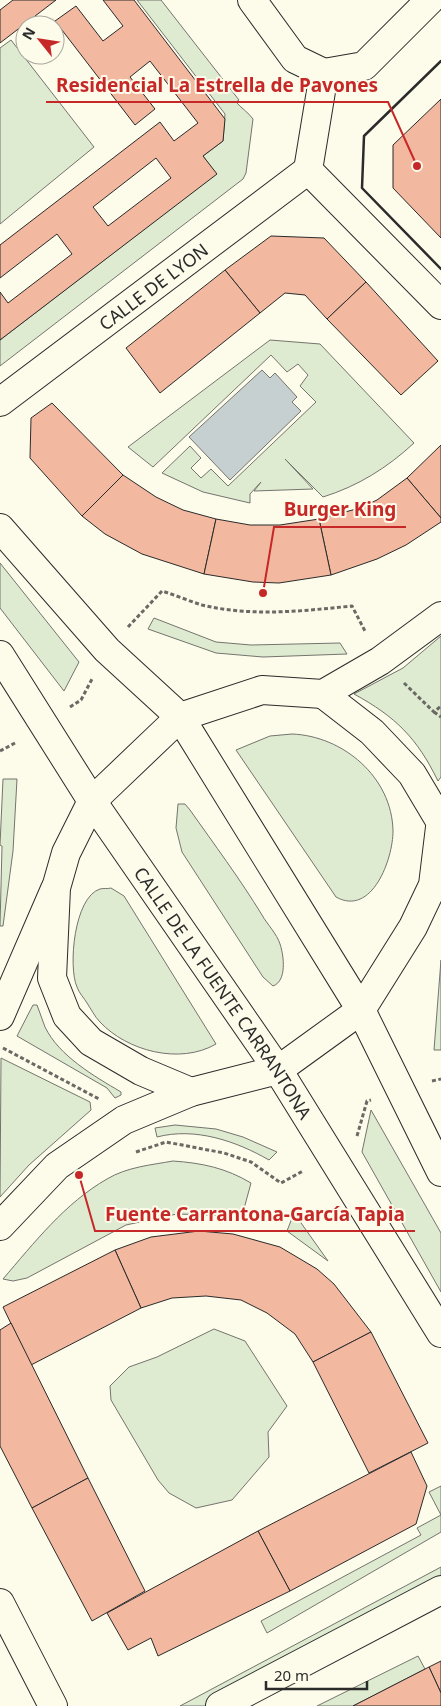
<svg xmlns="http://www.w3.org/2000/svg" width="441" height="1706" viewBox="0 0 441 1706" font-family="'Noto Sans',sans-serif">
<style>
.green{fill:#deebd1;stroke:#74746e}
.water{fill:#c7d0d0;stroke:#74746e}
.building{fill:#f2b8a0;stroke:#2b2b2b;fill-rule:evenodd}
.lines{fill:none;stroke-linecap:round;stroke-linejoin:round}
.street-casing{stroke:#2b2b2b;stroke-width:30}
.secondary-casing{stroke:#2b2b2b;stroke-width:30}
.primary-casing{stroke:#2b2b2b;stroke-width:30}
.path{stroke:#6a6964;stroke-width:3;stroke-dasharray:4 2.5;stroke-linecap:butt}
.street{stroke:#fdfbea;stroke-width:28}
.secondary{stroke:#fdfbea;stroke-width:28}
.primary{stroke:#fdfbea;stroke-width:28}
.wall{stroke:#2b2b2b;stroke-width:2.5}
.labels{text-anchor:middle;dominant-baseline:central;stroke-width:4;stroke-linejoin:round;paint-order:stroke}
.street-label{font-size:18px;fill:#2b2b2b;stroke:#fdfbea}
.leader{fill:none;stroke:#c62828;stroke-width:2}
.callout-dot{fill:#c62828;stroke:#fdfbea;stroke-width:2}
.callout-label{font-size:19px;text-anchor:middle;font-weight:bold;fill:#c62828;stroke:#fdfbea;stroke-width:4;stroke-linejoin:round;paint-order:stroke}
</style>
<rect width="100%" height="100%" fill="#fdfbea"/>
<g class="green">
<path d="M137 0H161L239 100 236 102C241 108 248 112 253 119L246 173 243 179 0 366V340L216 174 203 156 223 141 225 114Z"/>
<polygon points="11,40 94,147 0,224 0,48"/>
<path d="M270 340 320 344 414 443C387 468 358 486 323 497L285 459 313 489 254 491 261 482 250 494V503L203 492 162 473 190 446 201 458 191 468 201 478 211 469 228 486 316 402 300 386 308 375 298 364 287 372 271 355 153 467 128 447Z"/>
<polygon points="0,563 79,662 64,691 0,608"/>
<polygon points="154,618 216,642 251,645 340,643 347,654 263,657 216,653 148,629"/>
<path d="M441 636V777L438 781C417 738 396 717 354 694L403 668Z"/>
<path d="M292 734C343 736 392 777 393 831 393 859 372 917 336 897L236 750 270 736Z"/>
<polygon points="3,779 17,779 13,851 3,926 0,926 2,846 0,845"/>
<path d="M178 804H185L190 810C214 844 240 879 262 915 267 924 277 934 280 944 284 956 287 981 273 986L263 977 182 852 176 828Z"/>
<path d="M111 888 124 896 216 1044C180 1065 127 1051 100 1022 95 1017 91 1009 87 1003 84 998 79 993 77 987 68 967 74 897 100 889 103 888 108 889 111 888Z"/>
<polygon points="441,960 441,1050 434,1050"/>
<path d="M33 1005H37C40 1012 42 1020 45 1027 59 1056 94 1076 121 1092V1095L115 1098 107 1088 17 1036Z"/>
<polygon points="1,1058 90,1102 91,1110 29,1165 0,1197"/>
<polygon points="371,1110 441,1233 441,1292 362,1152"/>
<path d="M175 1125 216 1129 243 1137 277 1152 269 1160C236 1141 195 1127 157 1137L155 1128Z"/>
<path d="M173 1161C202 1163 226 1168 251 1183L242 1216 177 1214 126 1225 27 1278 13 1281 3 1279C34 1243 65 1203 107 1179 127 1167 151 1165 173 1161Z"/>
<polygon points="294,1213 328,1261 287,1231"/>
<polygon points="214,1329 245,1341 287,1406 268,1432 269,1457 232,1500 196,1508 169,1493 158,1480 111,1400 110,1386 129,1367 157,1357"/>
<polygon points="441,1486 441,1532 267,1633 261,1621 421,1535 417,1528 441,1515 429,1492"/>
<polygon points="441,1567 441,1600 239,1706 180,1706"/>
<polygon points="418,1656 425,1669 353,1706 317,1706"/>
</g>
<polygon class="water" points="262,370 270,378 275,373 297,397 292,402 301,411 230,480 189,437"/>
<g class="building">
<polygon points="13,0 56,0 0,43 0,10"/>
<path d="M103 0H134L225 119 223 141 203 156 217 174 0 340V292L8 303 72 254 57 234 0 278V245L160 122 174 141 198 123 150 61 130 77 155 109 135 125 55 21 76 6 103 41 123 26ZM156 158 171 178 108 226 93 207Z"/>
<polygon points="441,99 441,238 393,188 393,145"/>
<polygon points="271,236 324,238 366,282 327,319 305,295 285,293 260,313 225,270"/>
<polygon points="225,270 260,313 160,393 126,348"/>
<polygon points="366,282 438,361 401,395 327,319"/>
<polygon points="52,403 123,475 82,516 30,458 31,418"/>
<polygon points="441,445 441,518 407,478"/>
<polygon points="123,475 156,497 183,510 216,519 204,574 142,554 105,534 82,516"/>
<polygon points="407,478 441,518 441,522 406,545 377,559 331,575 319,519 360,508 377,500"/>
<polygon points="216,519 250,525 280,525 319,519 331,575 279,583 253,582 204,574"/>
<polygon points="199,1231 233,1234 280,1247 317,1269 334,1284 371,1332 313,1362 295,1334 267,1313 241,1300 206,1296 172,1298 141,1308 115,1250 151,1237"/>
<polygon points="115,1250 141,1308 31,1365 3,1307"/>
<polygon points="11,1323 88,1478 32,1508 0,1446 0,1330"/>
<polygon points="371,1332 428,1443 369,1473 313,1362"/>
<polygon points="411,1452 427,1486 416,1524 290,1591 258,1531"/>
<polygon points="88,1478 145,1591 92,1621 32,1508"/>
<polygon points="258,1531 290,1591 158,1656 151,1638 128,1650 107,1613"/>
<polygon points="441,1661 441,1693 429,1667"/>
<polygon points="429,1667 441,1693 441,1706 353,1706"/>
</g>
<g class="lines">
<g class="street-casing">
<g id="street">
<polyline points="252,0 295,59 324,73"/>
<polyline points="324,73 364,66 430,0"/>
<polyline points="308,170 441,305"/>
<polyline points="308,170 324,73"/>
<path id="s1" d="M0 402 308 170"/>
<polyline points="0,1603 53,1706"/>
<polyline points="220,1706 441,1590"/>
</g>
</g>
<g class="secondary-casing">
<g id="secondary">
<polyline points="0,1016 55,889"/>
<polyline points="0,1226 57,1166 124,1120 191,1092"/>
</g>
</g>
<g class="primary-casing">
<g id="primary">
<polyline points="0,528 107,650 180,717 361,1010 441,1172"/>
<polyline points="441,616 380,661 323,694 262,690 180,717 92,801 66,853 56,888 52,978 67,1016 91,1042 141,1071 191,1092 278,1070 361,1010 413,927 433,885 441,819"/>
<path id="s2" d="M0 655 92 801 278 1070 441 1333"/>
<polyline points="323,694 372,732 412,774 440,821"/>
</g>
</g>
<g class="path">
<path d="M128 627 162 591C175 595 189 601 202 605 252 617 302 611 352 606L366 633"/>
<polyline points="404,683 434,712 441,706"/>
<polyline points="70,707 81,700 92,679"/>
<polyline points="434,712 441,717"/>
<polyline points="0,751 17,742"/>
<polyline points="3,1048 99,1099"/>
<polyline points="432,1081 441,1079"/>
<polyline points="357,1136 367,1101 371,1100"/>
<polyline points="136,1152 166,1142 224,1153 251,1162 281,1183 303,1171"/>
</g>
<use href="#street" class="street"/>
<use href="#secondary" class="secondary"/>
<use href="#primary" class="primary"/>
<polyline class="wall" points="441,61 364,136 362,188 441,269"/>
</g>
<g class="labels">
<g class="street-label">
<text stroke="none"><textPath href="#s1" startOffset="192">CALLE DE LYON</textPath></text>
<text stroke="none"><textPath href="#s2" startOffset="405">CALLE DE LA FUENTE CARRANTONA</textPath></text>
</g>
</g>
<path class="leader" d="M417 166L388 102H46M263 593L274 527H406M79 1175L95 1231H415"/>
<g class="callout-dot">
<circle cx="417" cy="166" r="5"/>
<circle cx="263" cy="593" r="5"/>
<circle cx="79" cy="1175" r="5"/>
</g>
<g class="callout-label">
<text x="217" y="92">Residencial La Estrella de Pavones</text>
<text x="340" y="516">Burger King</text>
<text x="255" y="1221">Fuente Carrantona-García Tapia</text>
</g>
<g transform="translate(40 40) rotate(300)"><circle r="24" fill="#fdfbea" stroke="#a9a89e"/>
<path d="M0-4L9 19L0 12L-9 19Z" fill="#c62828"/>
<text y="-8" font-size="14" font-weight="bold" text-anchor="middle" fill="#2b2b2b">N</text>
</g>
<path d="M266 1681v8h101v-8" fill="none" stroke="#2b2b2b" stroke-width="2.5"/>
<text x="274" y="1681" font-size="15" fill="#2b2b2b" stroke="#fdfbea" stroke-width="4" paint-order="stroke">20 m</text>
</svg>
